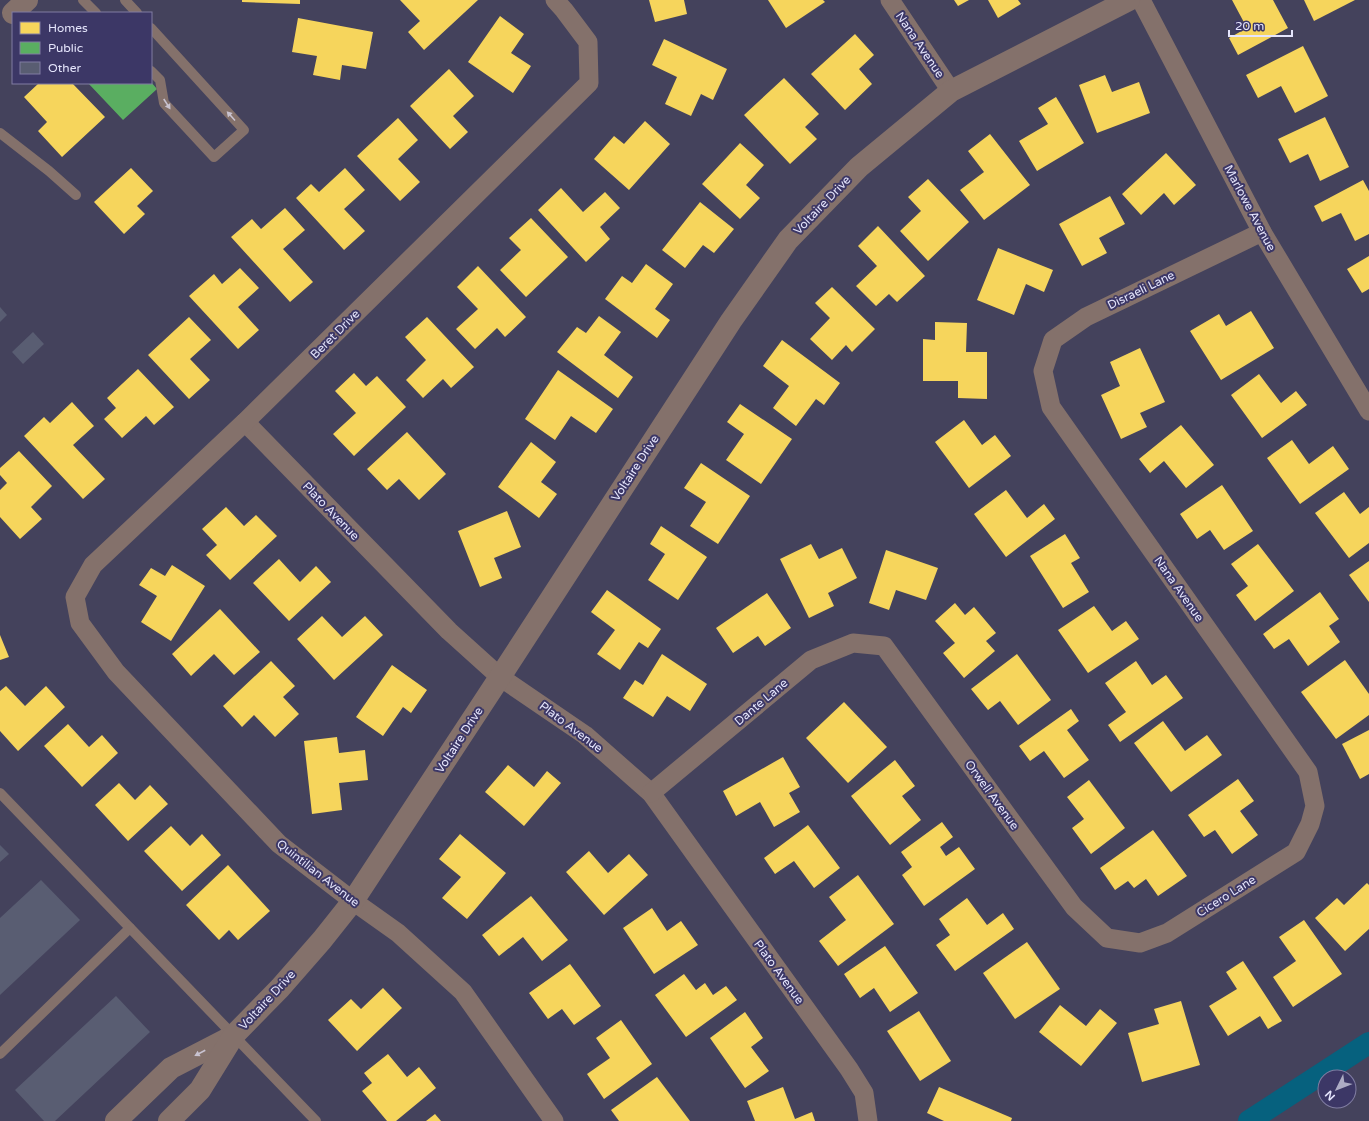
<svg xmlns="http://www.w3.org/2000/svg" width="1369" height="1121" viewBox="0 0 1369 1121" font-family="'Varela Round',sans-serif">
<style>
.homes{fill:#f6d55c}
.public{fill:#5aae61}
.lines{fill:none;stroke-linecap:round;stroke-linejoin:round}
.canal{stroke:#06617e;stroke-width:22}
.building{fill:#595d72}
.service{stroke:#84716b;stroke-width:10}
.minor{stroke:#84716b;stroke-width:19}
.tertiary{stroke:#84716b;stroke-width:22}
.oneway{fill:#c8c2d0}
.labels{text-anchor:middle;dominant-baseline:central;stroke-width:4;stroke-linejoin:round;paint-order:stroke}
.street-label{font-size:12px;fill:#e5e5fc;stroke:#3c3766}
</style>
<rect width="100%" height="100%" fill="#44425c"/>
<g class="homes">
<polygon points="242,0 300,0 300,4 242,2"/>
<polygon points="400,0 478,0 424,50 408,32 420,21"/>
<polygon points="649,0 684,0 687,14 655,22"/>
<polygon points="768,0 823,0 825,2 786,28"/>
<polygon points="954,0 969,0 958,6"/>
<polygon points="988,0 1018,0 1021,4 998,18"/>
<polygon points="1232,0 1273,0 1288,28 1238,55 1229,38 1247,28"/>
<polygon points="1304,0 1355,0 1314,21"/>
<polygon points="500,16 524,34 511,53 531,66 513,93 468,62"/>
<polygon points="298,18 373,32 366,69 342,65 340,80 313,75 317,56 292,52"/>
<polygon points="855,34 874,55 859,69 872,84 845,110 811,74"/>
<polygon points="664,39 727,69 713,100 701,94 691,116 665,104 677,77 652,65"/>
<polygon points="1303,46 1328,96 1295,113 1281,86 1258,98 1246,75"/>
<polygon points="449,69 474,96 453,116 468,132 450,149 410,106"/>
<polygon points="1105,75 1112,92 1139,82 1150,113 1097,133 1079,85"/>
<polygon points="784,78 819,114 805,127 817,139 790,164 744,115"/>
<polygon points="39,83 72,83 105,117 62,157 38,131 47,122 24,97"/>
<polygon points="1056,97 1084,143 1037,171 1019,141 1048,124 1038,108"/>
<polygon points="1325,117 1349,167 1320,181 1308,154 1290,163 1278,139"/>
<polygon points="398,118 418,140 398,159 420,182 400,201 357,156"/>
<polygon points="645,121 670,144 629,190 594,159 614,136 624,144"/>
<polygon points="990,134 1030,185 984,220 960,190 984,172 968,151"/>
<polygon points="740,143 764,165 746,185 760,198 740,219 702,184"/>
<polygon points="1166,153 1196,185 1174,205 1164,193 1141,215 1122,194"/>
<polygon points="131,168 153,191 137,206 145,214 124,234 94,202"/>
<polygon points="345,168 365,190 344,209 365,231 344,250 296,198 311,184 319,192"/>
<polygon points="928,179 969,222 928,261 900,231 921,211 908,197"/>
<polygon points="1363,180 1369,191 1369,234 1355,241 1341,213 1322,222 1314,206"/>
<polygon points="561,188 583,212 605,192 620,208 600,227 610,239 586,262 538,210"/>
<polygon points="1110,196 1125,224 1099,238 1107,253 1082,266 1059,224"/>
<polygon points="700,202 734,229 714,253 703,245 685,268 662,250"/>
<polygon points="285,208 305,230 283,249 313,282 290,302 231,237 252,219 261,229"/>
<polygon points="531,218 568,257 526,297 500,270 521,250 509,238"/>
<polygon points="878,226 925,276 897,302 889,294 876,306 856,286 877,266 858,246"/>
<polygon points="998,248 1053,270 1044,292 1026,284 1014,315 977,300"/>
<polygon points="1369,256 1369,289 1362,293 1347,269"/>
<polygon points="646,264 673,284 655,309 670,320 657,338 605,299 622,276 632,283"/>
<polygon points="478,266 526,317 505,337 497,328 475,349 456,329 478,309 457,287"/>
<polygon points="240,268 259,288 238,307 259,330 238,349 189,296 214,274 222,284"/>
<polygon points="832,287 875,329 852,352 846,345 832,360 810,339 830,318 815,303"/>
<polygon points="1251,311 1274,348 1221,380 1190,331 1219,314 1226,326"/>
<polygon points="599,316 621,332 604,355 633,377 618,398 557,352 577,327 586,333"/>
<polygon points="189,317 211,340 190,359 210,380 189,399 148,355"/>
<polygon points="427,317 474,367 451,388 443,379 423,398 406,380 426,360 405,337"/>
<polygon points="935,322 967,323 966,352 987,352 987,399 958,398 958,381 923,381 923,339 935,340"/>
<polygon points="782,340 840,383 824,405 816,399 796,426 773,408 789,386 763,366"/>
<polygon points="1140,348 1165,402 1140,413 1147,427 1121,439 1101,395 1120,386 1110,362"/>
<polygon points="138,369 174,407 154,425 146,416 122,438 104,419 116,408 107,398"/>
<polygon points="558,370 613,409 596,433 571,416 555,440 525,419"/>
<polygon points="354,373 366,386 377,376 406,407 354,456 333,434 356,413 335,391"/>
<polygon points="1259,374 1281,403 1296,391 1307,405 1262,438 1231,395"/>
<polygon points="72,402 94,426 73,445 105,479 83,499 24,436 44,417 50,423"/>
<polygon points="740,404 792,439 761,484 726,460 744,434 727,422"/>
<polygon points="964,420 982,445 995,435 1011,456 969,488 935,442"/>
<polygon points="1181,425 1214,465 1186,488 1164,461 1150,473 1139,459"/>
<polygon points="407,432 446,474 419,500 399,479 387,490 367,469"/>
<polygon points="1292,440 1309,464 1333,446 1349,469 1300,504 1267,458"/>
<polygon points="531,442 556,462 541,482 557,494 539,518 498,487"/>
<polygon points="19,451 52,486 31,507 42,519 20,539 0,517 0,490 7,483 0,475 0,468"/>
<polygon points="701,463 750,496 718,544 690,526 706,502 684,488"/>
<polygon points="1222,485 1253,531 1224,550 1210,530 1197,539 1180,514"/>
<polygon points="1006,490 1027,518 1044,504 1055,519 1006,557 974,514"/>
<polygon points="1344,492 1360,514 1369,507 1369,543 1349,558 1315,513"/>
<polygon points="226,507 244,526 256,515 277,536 230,580 206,555 217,545 202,529"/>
<polygon points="507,511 521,547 494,558 502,578 480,587 458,531"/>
<polygon points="661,526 707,557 678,600 648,580 665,554 650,544"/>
<polygon points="1065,534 1080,558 1071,563 1089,592 1063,608 1030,556"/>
<polygon points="811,544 819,559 842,548 857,578 828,593 834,606 809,618 780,559"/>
<polygon points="1258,544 1294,591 1255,621 1236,595 1248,586 1231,564"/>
<polygon points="886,550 938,568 926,600 896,590 889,610 869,603"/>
<polygon points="279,559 300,582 316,566 331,582 289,621 253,583"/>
<polygon points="1369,561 1369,602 1349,575"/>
<polygon points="172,565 205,586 171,641 141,622 157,596 139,585 151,568 165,576"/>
<polygon points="607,590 661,629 648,648 639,642 620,670 597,654 615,630 591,612"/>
<polygon points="1320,592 1339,619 1329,626 1340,642 1308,666 1289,639 1274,649 1263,634"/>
<polygon points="767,593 791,628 765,646 758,636 733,653 716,628"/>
<polygon points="955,603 965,615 974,607 996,633 986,641 995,651 964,678 943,653 955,643 935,621"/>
<polygon points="1094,606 1112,631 1126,621 1139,639 1088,673 1058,630"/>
<polygon points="220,609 260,652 234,675 214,654 191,676 172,654"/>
<polygon points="322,616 342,637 365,616 383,635 334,680 297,639"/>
<polygon points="0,635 9,657 0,660"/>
<polygon points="662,654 707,684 690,711 667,696 653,717 623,698 635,680 643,685"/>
<polygon points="1017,654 1051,700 1018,725 1000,701 988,710 971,689"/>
<polygon points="1345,660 1369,694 1369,715 1336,739 1301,692"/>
<polygon points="271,661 295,686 283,697 299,714 275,737 254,715 242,727 223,706"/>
<polygon points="1136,661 1152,685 1166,675 1183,698 1120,742 1108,725 1126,712 1105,683"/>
<polygon points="392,665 427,690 411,713 403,707 383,736 356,717"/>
<polygon points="6,686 25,706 46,686 65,707 18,751 0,731 0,691"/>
<polygon points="844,702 887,747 848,783 806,738"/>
<polygon points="1071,709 1079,721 1067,730 1089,760 1064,778 1044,751 1030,761 1019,746"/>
<polygon points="1163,721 1185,751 1207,735 1222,755 1171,792 1134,743"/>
<polygon points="68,724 89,747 102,735 118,753 82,787 44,746"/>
<polygon points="1369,730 1369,774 1360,779 1342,744"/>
<polygon points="337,737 339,753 365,750 368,780 339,783 342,810 312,814 304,741"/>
<polygon points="783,757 800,787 789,793 800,812 774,827 760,802 736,816 723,791"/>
<polygon points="895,760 915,786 902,796 921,820 890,845 851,796"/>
<polygon points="508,765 534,787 547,771 561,783 524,826 485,792"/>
<polygon points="1238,779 1254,801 1240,811 1258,835 1232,854 1215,830 1204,837 1188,815"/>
<polygon points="1089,780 1125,828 1091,854 1072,828 1084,819 1067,797"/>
<polygon points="119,783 135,800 150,785 168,804 128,841 95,805"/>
<polygon points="942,822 953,837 940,847 946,856 959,847 975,869 924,906 902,875 912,867 901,852"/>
<polygon points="808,825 840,868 814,888 794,861 775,874 764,858"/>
<polygon points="171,826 190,846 202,834 221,855 182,891 144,851"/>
<polygon points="1153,830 1187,876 1158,896 1146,879 1134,888 1128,881 1115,890 1100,868"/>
<polygon points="460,834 506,873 467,919 442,898 461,877 439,859"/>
<polygon points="589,851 608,873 629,854 648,875 604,915 566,872"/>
<polygon points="228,865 270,911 238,940 229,930 219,940 186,905"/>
<polygon points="858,875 894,924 838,966 819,941 846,920 829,897"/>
<polygon points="1367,883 1369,885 1369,929 1345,951 1315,918 1337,898 1344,905"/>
<polygon points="531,896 568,940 542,961 523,937 499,956 482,935"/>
<polygon points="967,898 987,925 1003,913 1014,929 955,971 936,945 950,935 939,919"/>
<polygon points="652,908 667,931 681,921 698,945 654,974 623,928"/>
<polygon points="1304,920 1342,974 1293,1007 1273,977 1296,961 1279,937"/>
<polygon points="1027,942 1060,989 1015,1019 983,973"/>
<polygon points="885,946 918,993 890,1012 874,988 860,998 844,974"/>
<polygon points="1243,961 1282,1021 1268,1029 1260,1016 1228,1036 1209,1006 1237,989 1226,972"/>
<polygon points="570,964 601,1006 574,1025 562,1009 548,1019 529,993"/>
<polygon points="684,974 696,990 705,983 713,995 726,986 737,1000 686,1037 655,995"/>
<polygon points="383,988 402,1008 357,1051 328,1020 351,999 361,1009"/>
<polygon points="1181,1001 1200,1065 1142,1082 1128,1033 1159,1024 1154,1009"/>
<polygon points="1060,1005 1086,1026 1100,1009 1117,1023 1081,1066 1039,1032"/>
<polygon points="919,1011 951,1061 920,1081 887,1031"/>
<polygon points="745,1012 763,1038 751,1047 769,1071 745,1088 710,1038"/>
<polygon points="621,1020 652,1064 604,1099 587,1074 610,1058 596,1038"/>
<polygon points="388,1054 407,1077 419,1067 436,1088 396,1121 387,1121 362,1091 372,1083 364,1073"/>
<polygon points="657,1077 690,1121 619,1121 611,1110"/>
<polygon points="783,1087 795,1119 812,1112 815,1121 755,1121 747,1101"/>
<polygon points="939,1087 1012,1118 1011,1121 944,1121 927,1113"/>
<polygon points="435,1114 441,1121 426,1121"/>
</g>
<polygon class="public" points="151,82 157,89 123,120 88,83 151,83"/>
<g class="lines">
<polyline class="canal" points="1249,1121 1369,1043"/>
</g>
<g class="building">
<polygon points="0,307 7,315 0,322"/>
<polygon points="33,332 44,344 23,364 12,352"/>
<polygon points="0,845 9,854 0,862"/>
<polygon points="41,880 80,920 0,995 0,918"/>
<polygon points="116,996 150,1032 55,1121 44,1121 15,1090"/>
</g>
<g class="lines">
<g class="service">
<polyline points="83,0 96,13"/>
<polyline points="125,0 137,13"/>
<polyline points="151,28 244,130 214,157 164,103 160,80 151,71"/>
<polyline points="0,133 49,171 76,195"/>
<polyline points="0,793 316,1121"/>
<polyline points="0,1054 130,928"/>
</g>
<g class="minor">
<polyline points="890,0 951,91"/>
<polyline points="1141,0 1262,232 1369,411"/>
<polyline points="245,422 449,631 500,677 585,735 651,793 849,1069 864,1093 868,1121"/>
<polyline points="651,793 811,660 853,643 884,646 1074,907 1107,938 1140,943 1167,933 1296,852 1310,824 1315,806 1308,772 1051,407 1043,371 1053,340 1086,317 1262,232"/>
<polyline points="554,1121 463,992 398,933 353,901 279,844 116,672 80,623 75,597 93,565 245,422 589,83 588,42 564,10 555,0"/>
</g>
<g class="tertiary">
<polyline points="13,13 27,0"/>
<polyline points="116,1121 171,1068 233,1036"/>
<polyline points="169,1121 200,1090 234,1035 280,988 322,940 353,901 500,677 731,321 788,240 859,167 951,91 1129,0"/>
</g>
</g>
<defs><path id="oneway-solid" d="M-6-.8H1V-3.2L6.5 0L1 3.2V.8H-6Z"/></defs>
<g class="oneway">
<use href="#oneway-solid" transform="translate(167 104) rotate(57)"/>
<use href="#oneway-solid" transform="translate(231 116) rotate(-132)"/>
<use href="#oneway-solid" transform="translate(200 1053) rotate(152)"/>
</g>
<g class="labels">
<g class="street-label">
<text transform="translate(920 45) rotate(56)">Nana Avenue</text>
<text transform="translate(822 205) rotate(-46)">Voltaire Drive</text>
<text transform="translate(1250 208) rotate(62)">Marlowe Avenue</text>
<text transform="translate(1141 290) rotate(-26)">Disraeli Lane</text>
<text transform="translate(335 334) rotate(-45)">Beret Drive</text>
<text transform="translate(635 468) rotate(-57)">Voltaire Drive</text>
<text transform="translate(331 511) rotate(46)">Plato Avenue</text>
<text transform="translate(1179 589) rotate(55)">Nana Avenue</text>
<text transform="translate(761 702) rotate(-40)">Dante Lane</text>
<text transform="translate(571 727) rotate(37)">Plato Avenue</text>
<text transform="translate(459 740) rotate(-57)">Voltaire Drive</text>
<text transform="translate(992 795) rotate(54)">Orwell Avenue</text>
<text transform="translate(318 873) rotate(38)">Quintilian Avenue</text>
<text transform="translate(1226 896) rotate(-32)">Cicero Lane</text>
<text transform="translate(779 972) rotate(54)">Plato Avenue</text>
<text transform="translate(267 1000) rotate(-47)">Voltaire Drive</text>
</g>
</g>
<rect x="12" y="12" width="140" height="72" fill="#3c3766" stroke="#807da2"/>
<rect x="20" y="22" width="20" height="12" fill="#f6d55c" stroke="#807da2"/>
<text x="48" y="32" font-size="12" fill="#e5e5fc">Homes</text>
<rect x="20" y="42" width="20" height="12" fill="#5aae61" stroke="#807da2"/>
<text x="48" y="52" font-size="12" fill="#e5e5fc">Public</text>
<rect x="20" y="62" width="20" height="12" fill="#595d72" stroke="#807da2"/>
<text x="48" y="72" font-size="12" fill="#e5e5fc">Other</text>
<g transform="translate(1337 1089) rotate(227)"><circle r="19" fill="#3c3766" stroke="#807da2"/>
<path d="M0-3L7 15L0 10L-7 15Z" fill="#adacc4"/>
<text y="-6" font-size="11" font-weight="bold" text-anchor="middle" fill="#e5e5fc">N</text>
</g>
<path d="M1229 30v6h63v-6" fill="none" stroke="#e5e5fc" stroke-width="2"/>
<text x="1235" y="30" font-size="12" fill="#e5e5fc" stroke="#3c3766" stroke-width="3" paint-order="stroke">20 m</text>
</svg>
